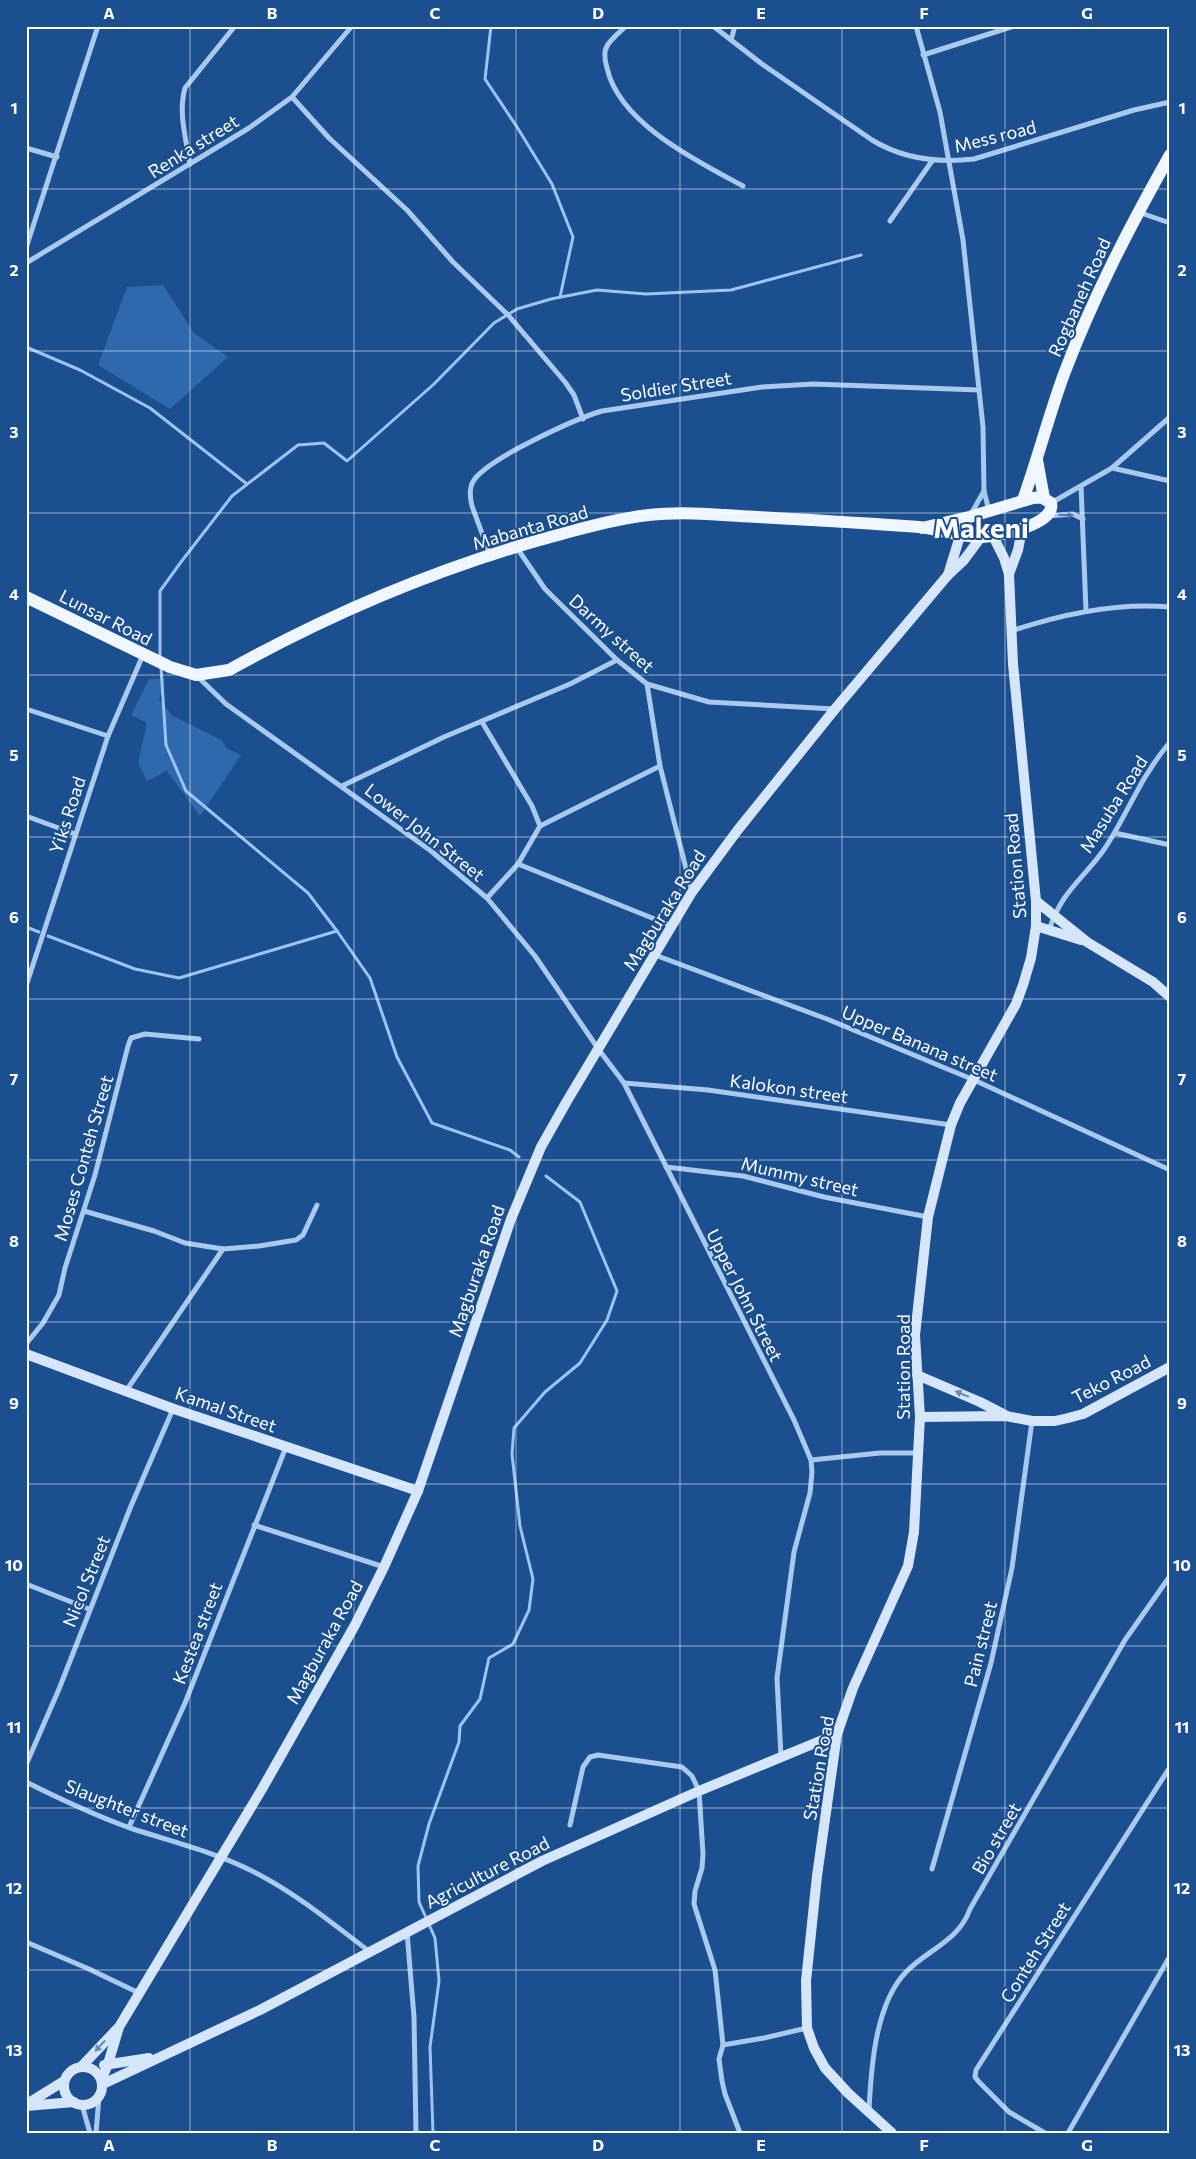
<svg xmlns="http://www.w3.org/2000/svg" width="1196" height="2159" viewBox="0 0 1196 2159" font-family="Commissioner,sans-serif">
<style>
.green{fill:#2e69ad}
.lines{fill:none;stroke-linecap:round;stroke-linejoin:round}
.stream{stroke:#9cc4f0;stroke-width:3}
.street{stroke:#a9c9ee;stroke-width:5}
.secondary{stroke:#d6e6fa;stroke-width:10}
.primary{stroke:#f0f6ff;stroke-width:12}
.oneway{fill:#4674ac}
.oneway2{fill:#668bba}
.grid{fill:none;stroke:#fff;stroke-width:1;stroke-opacity:0.55}
.labels{text-anchor:middle;dominant-baseline:central;stroke-width:4;stroke-linejoin:round;paint-order:stroke}
.street-label{font-size:18px;fill:#fff;stroke:#1b4f8f}
.town-label{font-size:28px;font-weight:bold;fill:#fff;stroke:#1b4f8f}
.neatline{fill:none;stroke:#fff;stroke-width:2}
.grid-label{font-size:16px;text-anchor:middle;font-weight:bold;fill:#fff}
</style>
<rect width="100%" height="100%" fill="#1b4f8f"/>
<g class="green">
<polygon points="163,285 194,333 228,357 170,409 98,365 127,287"/>
<polygon points="149,679 165,679 159,700 173,716 221,740 228,749 241,755 200,816 167,771 147,781 138,763 147,723 131,715"/>
</g>
<g class="lines">
<g class="stream">
<polyline points="491,26 485,79 517,127 552,184 573,237 560,297"/>
<polyline points="26,347 80,370 150,408 247,484"/>
<polyline points="160,658 160,591 181,562 232,496 298,445 324,443 347,461 434,384 494,323 517,309 551,299 597,290 646,294 731,290 861,255"/>
<polyline points="161,667 166,745 186,791 308,893 337,931 370,978 397,1057 432,1123 510,1150 519,1157"/>
<polyline points="26,927 39,932"/>
<polyline points="48,936 135,969 179,978 337,931"/>
<polyline points="433,2133 430,2047 439,1981 435,1938 419,1902 418,1866 429,1824 459,1742 460,1726 480,1699 489,1658 513,1644 529,1610 533,1579 520,1526 512,1454 514,1428 545,1392 580,1363 607,1320 617,1291 580,1202 546,1176"/>
</g>
<g class="street">
<path d="M626 26C620 32 611 39 607 46 603 52 605 61 607 68 619 123 698 162 743 186"/>
<path d="M713 26 762 64 872 140C903 159 939 163 974 159L1134 110 1170 102"/>
<polyline points="916,26 940,112 963,240 983,427 984,491 989,511"/>
<polyline points="731,40 735,26"/>
<polyline points="923,55 1014,26"/>
<polyline points="292,97 329,138 407,210 453,262 509,316 565,382 574,395 583,419"/>
<polyline points="26,148 57,157"/>
<path d="M190 164C186 139 178 112 185 88L235 26"/>
<polyline points="1138,212 1170,223"/>
<polyline points="890,221 932,161"/>
<polyline points="26,248 98,26"/>
<polyline points="26,263 249,128 292,97 352,26"/>
<polyline points="1112,468 1170,481"/>
<polyline points="1081,486 1086,611"/>
<polyline points="1051,503 1112,468 1170,417"/>
<polyline points="971,514 984,491"/>
<polyline points="1048,516 1073,514 1083,519"/>
<polyline points="517,548 545,589 617,660 647,684 709,702 834,709"/>
<path d="M490 555 472 506C470 498 469 487 474 480 489 458 575 419 602 411L762 387 813 384 979 390"/>
<path d="M1011 631C1062 614 1116 602 1170 607"/>
<polyline points="198,677 226,704 431,851 487,898 535,956 599,1050 624,1083 794,1420 811,1460 812,1472 810,1493 794,1552 777,1678 781,1757"/>
<polyline points="647,684 660,766 692,892"/>
<polyline points="26,709 108,736"/>
<polyline points="482,722 532,806 540,826"/>
<polyline points="342,786 444,737 570,684 617,660"/>
<polyline points="26,816 75,834"/>
<polyline points="1115,833 1170,845"/>
<polyline points="518,864 672,926"/>
<polyline points="487,898 518,864 540,826 660,766"/>
<path d="M1049 930C1062 891 1081 881 1103 851 1115 834 1124 815 1134 797 1144 777 1156 759 1170 742"/>
<polyline points="655,955 827,1019 974,1080 1170,1170"/>
<polyline points="26,986 108,736 143,655"/>
<polyline points="624,1083 708,1090 951,1125"/>
<polyline points="666,1167 743,1176 824,1197 928,1217"/>
<polyline points="84,1211 154,1231 185,1243 223,1249 259,1246 296,1240 303,1235 317,1205"/>
<polyline points="26,1344 43,1323 59,1295 65,1268 95,1175 128,1046 131,1038 145,1034 199,1039"/>
<polyline points="126,1391 223,1249"/>
<polyline points="811,1460 880,1453 918,1453"/>
<polyline points="254,1525 384,1567"/>
<polyline points="26,1584 89,1609"/>
<polyline points="26,1765 59,1689 131,1506 173,1409"/>
<path d="M26 1782C60 1799 94 1815 130 1828 170 1841 211 1851 248 1869 292 1890 332 1923 370 1952"/>
<polyline points="570,1825 583,1767 590,1757 598,1755 682,1767 692,1776 699,1791 703,1854 702,1868 695,1891 694,1904 715,1970 723,2045 719,2059 722,2081 725,2094 740,2133"/>
<polyline points="129,1827 185,1703 286,1447"/>
<polyline points="932,1869 991,1663 1012,1568 1032,1421"/>
<polyline points="407,1932 414,2017 416,2133"/>
<polyline points="26,1942 89,1969 139,1993"/>
<polyline points="723,2045 764,2038 807,2028"/>
<polyline points="82,2105 90,2133"/>
<path d="M869 2110C871 2069 875 2004 906 1972 927 1950 959 1941 970 1909L1125 1640 1170 1576"/>
<polyline points="96,2133 99,2097"/>
<polyline points="1045,2133 1009,2112 979,2082 975,2077 976,2070 1170,1767"/>
<polyline points="1068,2133 1170,1956"/>
</g>
<g class="secondary">
<polyline points="1009,574 1018,550 1022,529"/>
<polyline points="948,575 960,536 969,517"/>
<polyline points="1036,901 1087,942 1153,982 1170,997"/>
<polyline points="1036,926 1081,940"/>
<polyline points="26,1354 174,1409 418,1491"/>
<polyline points="917,1375 980,1402 1005,1415"/>
<polyline points="920,1417 1006,1416 1032,1421 1055,1421 1068,1418 1083,1414 1170,1367"/>
<polyline points="104,2065 149,2058"/>
<polyline points="82,2066 117,2029"/>
<circle cx="83" cy="2086" r="19"/>
<polyline points="102,2079 108,2064 119,2027 262,1789 355,1625 384,1567 418,1491 511,1219 541,1147 567,1101 692,892 737,831 835,709 948,575 964,560 981,537"/>
<polyline points="103,2084 260,2010 542,1861 699,1791 837,1734"/>
<polyline points="27,2104 64,2081"/>
<polyline points="26,2106 74,2102"/>
<polyline points="892,2133 848,2093 825,2068 814,2048 807,2028 806,1981 817,1876 837,1734 853,1688 908,1566 914,1532 920,1417 915,1335 928,1217 951,1125 960,1103 1016,1004 1023,985 1031,958 1036,926 1036,901 1013,664 1009,574 1004,558 993,536"/>
</g>
<g class="primary">
<polyline points="1037,460 1044,498"/>
<path d="M1023 500C1038 458 1049 415 1064 374 1093 297 1130 226 1170 155"/>
<path d="M26 597 170 667 196 675 229 670C328 615 433 570 543 539 577 530 613 519 649 515 685 511 722 515 758 517 812 520 866 523 919 527 939 529 959 537 979 537 996 537 1056 525 1051 503L1041 497 1033 498 969 517 922 528"/>
</g>
</g>
<defs><path id="oneway-solid" d="M-6-.8H1V-3.2L6.5 0L1 3.2V.8H-6Z" transform="scale(1.25)"/></defs>
<use class="oneway" href="#oneway-solid" transform="translate(1066 515) rotate(2)"/>
<g class="oneway2">
<use href="#oneway-solid" transform="translate(962 1394) rotate(-157)"/>
<use href="#oneway-solid" transform="translate(100 2046) rotate(133)"/>
</g>
<path class="grid" d="M190 26V2133M354 26V2133M516 26V2133M680 26V2133M842 26V2133M1005 26V2133M26 189H1170M26 351H1170M26 513H1170M26 675H1170M26 837H1170M26 999H1170M26 1160H1170M26 1322H1170M26 1484H1170M26 1646H1170M26 1808H1170M26 1970H1170"/>
<g class="labels">
<g class="street-label">
<text transform="translate(995 136) rotate(-14)">Mess road</text>
<text transform="translate(193 146) rotate(-32)">Renka street</text>
<text transform="translate(1079 297) rotate(-66)">Rogbaneh Road</text>
<text transform="translate(676 386) rotate(-9)">Soldier Street</text>
<text transform="translate(530 527) rotate(-16)">Mabanta Road</text>
<text transform="translate(106 617) rotate(27)">Lunsar Road</text>
<text transform="translate(612 633) rotate(42)">Darmy street</text>
<text transform="translate(1113 804) rotate(-58)">Masuba Road</text>
<text transform="translate(67 815) rotate(-72)">Yiks Road</text>
<text transform="translate(425 832) rotate(38)">Lower John Street</text>
<text transform="translate(1015 866) rotate(-95)">Station Road</text>
<text transform="translate(664 910) rotate(-58)">Magburaka Road</text>
<text transform="translate(920 1043) rotate(23)">Upper Banana street</text>
<text transform="translate(789 1088) rotate(8)">Kalokon street</text>
<text transform="translate(83 1158) rotate(-74)">Moses Conteh Street</text>
<text transform="translate(800 1176) rotate(13)">Mummy street</text>
<text transform="translate(476 1271) rotate(-71)">Magburaka Road</text>
<text transform="translate(745 1295) rotate(63)">Upper John Street</text>
<text transform="translate(903 1367) rotate(-90)">Station Road</text>
<text transform="translate(1111 1379) rotate(-27)">Teko Road</text>
<text transform="translate(226 1409) rotate(19)">Kamal Street</text>
<text transform="translate(86 1581) rotate(-68)">Nicol Street</text>
<text transform="translate(197 1633) rotate(-69)">Kestea street</text>
<text transform="translate(324 1642) rotate(-61)">Magburaka Road</text>
<text transform="translate(980 1644) rotate(-76)">Pain street</text>
<text transform="translate(818 1768) rotate(-80)">Station Road</text>
<text transform="translate(127 1808) rotate(21)">Slaughter street</text>
<text transform="translate(996 1838) rotate(-60)">Bio street</text>
<text transform="translate(487 1872) rotate(-27)">Agriculture Road</text>
<text transform="translate(1035 1952) rotate(-58)">Conteh Street</text>
</g>
<g class="town-label">
<text x="981" y="527">Makeni</text>
</g>
</g>
<rect width="1196" height="2159" fill="none" stroke="#1b4f8f" stroke-width="55"/>
<rect x="28" y="28" width="1140" height="2104" class="neatline"/>
<g class="grid-label">
<text x="109" y="19">A</text>
<text x="272" y="19">B</text>
<text x="435" y="19">C</text>
<text x="598" y="19">D</text>
<text x="761" y="19">E</text>
<text x="924" y="19">F</text>
<text x="1087" y="19">G</text>
<text x="14" y="114">1</text>
<text x="1182" y="114">1</text>
<text x="14" y="276">2</text>
<text x="1182" y="276">2</text>
<text x="14" y="438">3</text>
<text x="1182" y="438">3</text>
<text x="14" y="600">4</text>
<text x="1182" y="600">4</text>
<text x="14" y="761">5</text>
<text x="1182" y="761">5</text>
<text x="14" y="923">6</text>
<text x="1182" y="923">6</text>
<text x="14" y="1085">7</text>
<text x="1182" y="1085">7</text>
<text x="14" y="1247">8</text>
<text x="1182" y="1247">8</text>
<text x="14" y="1409">9</text>
<text x="1182" y="1409">9</text>
<text x="14" y="1571">10</text>
<text x="1182" y="1571">10</text>
<text x="14" y="1733">11</text>
<text x="1182" y="1733">11</text>
<text x="14" y="1894">12</text>
<text x="1182" y="1894">12</text>
<text x="14" y="2056">13</text>
<text x="1182" y="2056">13</text>
<text x="109" y="2151">A</text>
<text x="272" y="2151">B</text>
<text x="435" y="2151">C</text>
<text x="598" y="2151">D</text>
<text x="761" y="2151">E</text>
<text x="924" y="2151">F</text>
<text x="1087" y="2151">G</text>
</g>
</svg>
